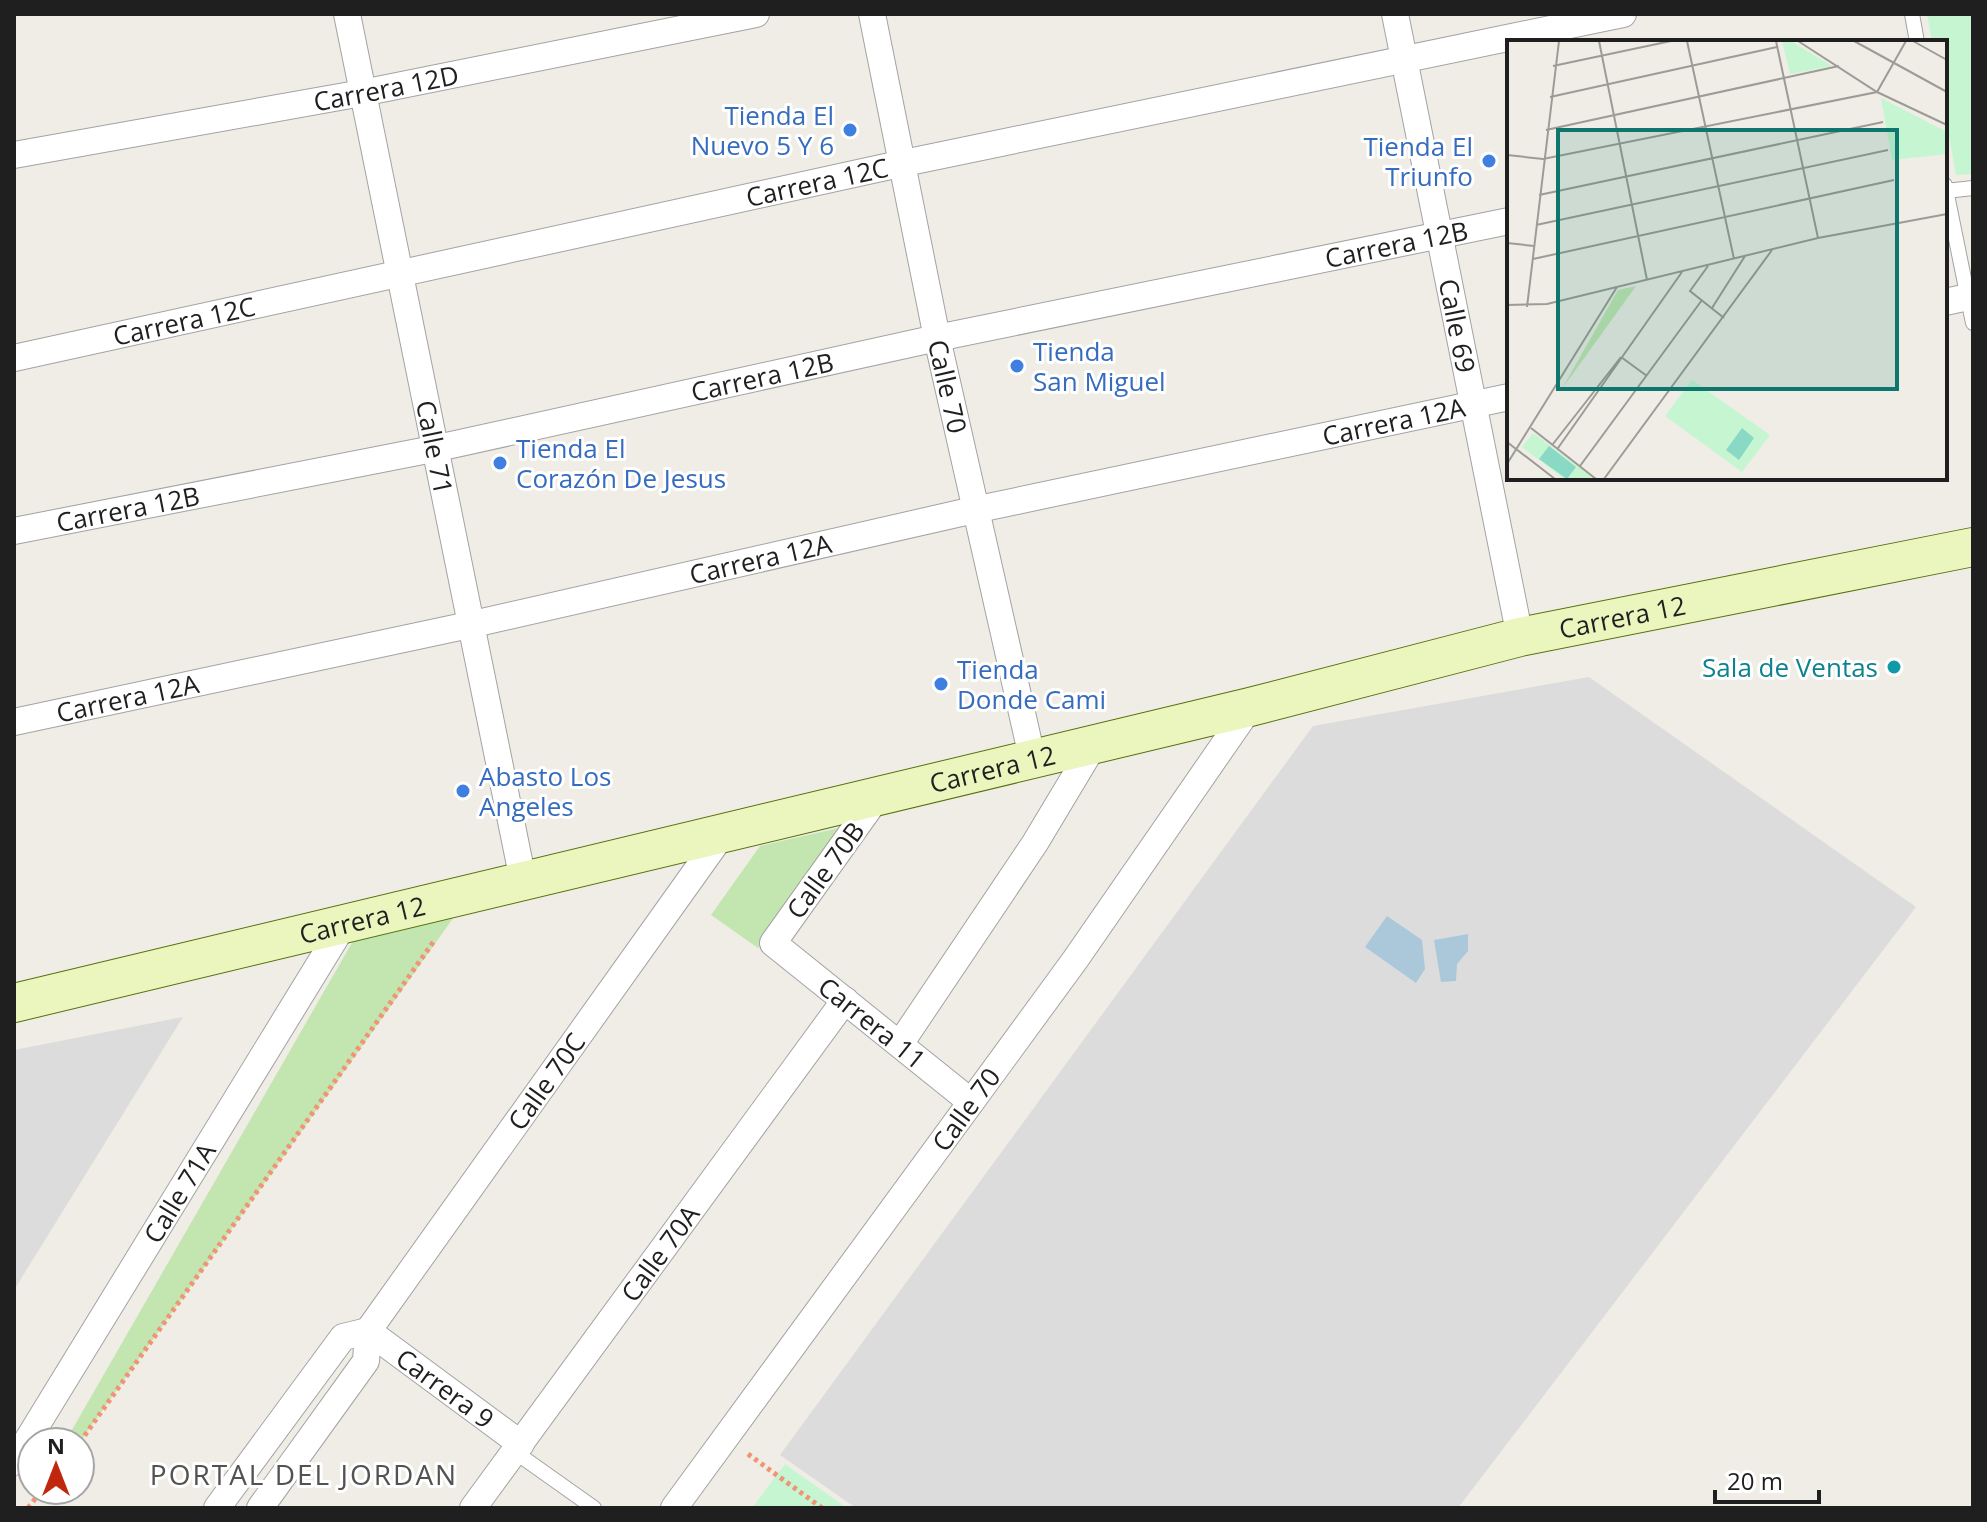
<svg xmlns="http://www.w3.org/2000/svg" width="1987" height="1522" viewBox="0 0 1987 1522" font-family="'Open Sans',sans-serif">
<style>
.residential{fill:#dddcdc}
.grass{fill:#c3e6b0}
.park{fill:#c6f6d1}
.water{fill:#aac8da}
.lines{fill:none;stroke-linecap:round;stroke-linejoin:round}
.lane-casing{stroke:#a3a3a3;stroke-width:16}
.street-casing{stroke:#a3a3a3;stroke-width:28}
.secondary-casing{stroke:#57700d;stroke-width:40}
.path{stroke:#f09476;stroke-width:5;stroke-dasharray:4 4;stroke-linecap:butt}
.lane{stroke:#fff;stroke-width:14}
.street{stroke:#fff;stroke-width:26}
.secondary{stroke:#ebf5be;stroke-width:38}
.shop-dot{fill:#3f7fe0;stroke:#fff;stroke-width:3}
.culture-dot{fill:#0f9aa8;stroke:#fff;stroke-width:3}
.labels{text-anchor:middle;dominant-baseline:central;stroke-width:6;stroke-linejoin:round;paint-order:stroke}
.street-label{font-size:26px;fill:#1f1f1f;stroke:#fff}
.shop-label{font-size:26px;fill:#366cbe;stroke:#fff;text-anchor:start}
.culture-label{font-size:26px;fill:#0d838f;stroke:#fff;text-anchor:end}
.neighbourhood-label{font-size:28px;letter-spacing:2px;fill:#525252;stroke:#fff}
.inset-road{fill:none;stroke:#9c9b96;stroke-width:2}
.view{fill:#0f766e;fill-opacity:0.15;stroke:#0f766e;stroke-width:4}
.inset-edge{fill:none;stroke:#1f1f1f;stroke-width:4}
</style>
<rect width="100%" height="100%" fill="#efede6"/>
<g class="residential">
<polygon points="1589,677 1916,907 1458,1508 856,1508 780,1455 1313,726"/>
<polygon points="183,1017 14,1290 14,1291 14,1050"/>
</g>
<g class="grass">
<polygon points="843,827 758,948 711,915 760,846"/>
<polygon points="454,917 82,1439 65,1442 353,941"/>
</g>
<g class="park">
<polygon points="1927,14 1973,14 1973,174 1956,175 1945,114 1945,42 1932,42"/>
<polygon points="785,1464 847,1508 752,1508"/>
</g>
<g class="water">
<polygon points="1387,916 1422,940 1425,969 1416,983 1365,947"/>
<polygon points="1468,934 1468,951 1457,964 1456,981 1441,982 1434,940"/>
</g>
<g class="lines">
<g class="lane-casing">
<g id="lane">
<polyline points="1912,14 1917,42"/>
<polyline points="1945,185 1973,323"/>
<polyline points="1946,191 1973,188"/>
<polyline points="515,1452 594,1508"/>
</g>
</g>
<g class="street-casing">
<g id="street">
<path id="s1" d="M347 14 523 880"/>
<path id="s2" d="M872 14 937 338 1032 757"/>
<path id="s3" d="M1395 14 1520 637"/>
<path id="s4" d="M14 155 362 93 756 14"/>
<polyline points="1945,302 1968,297"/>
<path id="s5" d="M14 358 904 163 1623 14"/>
<path id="s6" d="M14 531 433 449 937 338 1509 221"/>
<path id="s7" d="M14 722 469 625 974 510 1509 397"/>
<path id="s8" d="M878 796 773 943 971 1102"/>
<polyline points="900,1044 1035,843 1095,743"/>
<path id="s9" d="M368 1331 521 1444"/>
<path id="s10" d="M14 1462 344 924"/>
<polyline points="217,1508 343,1337 368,1331"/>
<path id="s11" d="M260 1508 366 1361 368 1331 724 832"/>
<path id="s12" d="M473 1508 845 1000"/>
<path id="s13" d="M674 1508 1075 960 1250 707"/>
</g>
</g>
<g class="secondary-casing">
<g id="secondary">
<path id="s14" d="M14 1003 1250 707 1520 637 1973 547"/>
</g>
</g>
<g class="path">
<polyline points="80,1442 434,941"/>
<polyline points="748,1454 822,1508"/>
<polyline points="28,1508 42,1490"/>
</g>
<use href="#lane" class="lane"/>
<use href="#street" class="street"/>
<use href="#secondary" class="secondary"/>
</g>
<g class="shop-dot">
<circle cx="850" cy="130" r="8"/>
<circle cx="1489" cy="161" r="8"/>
<circle cx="1017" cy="366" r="8"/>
<circle cx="500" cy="463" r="8"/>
<circle cx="941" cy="684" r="8"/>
<circle cx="463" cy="791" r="8"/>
</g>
<circle class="culture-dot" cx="1894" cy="667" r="8"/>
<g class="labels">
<g class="street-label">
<text stroke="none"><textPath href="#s4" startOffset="378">Carrera 12D</textPath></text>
<text stroke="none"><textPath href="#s5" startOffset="822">Carrera 12C</textPath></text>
<text stroke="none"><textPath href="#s6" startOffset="1412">Carrera 12B</textPath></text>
<text stroke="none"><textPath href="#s5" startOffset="174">Carrera 12C</textPath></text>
<text stroke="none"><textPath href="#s3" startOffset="318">Calle 69</textPath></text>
<text stroke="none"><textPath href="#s6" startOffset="764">Carrera 12B</textPath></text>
<text stroke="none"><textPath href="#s2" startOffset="380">Calle 70</textPath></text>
<text stroke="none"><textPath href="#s7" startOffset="1412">Carrera 12A</textPath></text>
<text stroke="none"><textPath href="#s1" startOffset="442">Calle 71</textPath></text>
<text stroke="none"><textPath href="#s6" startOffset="116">Carrera 12B</textPath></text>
<text stroke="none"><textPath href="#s7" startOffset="764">Carrera 12A</textPath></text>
<text stroke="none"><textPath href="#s14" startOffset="1654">Carrera 12</textPath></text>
<text stroke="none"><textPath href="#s7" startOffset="116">Carrera 12A</textPath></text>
<text stroke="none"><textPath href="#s14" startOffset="1006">Carrera 12</textPath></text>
<text transform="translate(825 870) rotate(-54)">Calle 70B</text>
<text stroke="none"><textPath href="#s14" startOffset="358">Carrera 12</textPath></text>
<text stroke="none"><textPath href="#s8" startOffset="308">Carrera 11</textPath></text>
<text stroke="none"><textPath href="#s11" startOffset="518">Calle 70C</textPath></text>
<text stroke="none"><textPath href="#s13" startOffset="494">Calle 70</textPath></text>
<text stroke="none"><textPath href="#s10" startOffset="316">Calle 71A</textPath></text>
<text stroke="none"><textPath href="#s12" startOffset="316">Calle 70A</textPath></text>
<text stroke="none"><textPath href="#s9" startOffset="96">Carrera 9</textPath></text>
</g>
<g class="shop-label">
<text x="834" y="115" text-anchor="end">Tienda El<tspan x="834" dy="30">Nuevo 5 Y 6</tspan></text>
<text x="1473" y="146" text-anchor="end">Tienda El<tspan x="1473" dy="30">Triunfo</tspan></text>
<text x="1033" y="351">Tienda<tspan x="1033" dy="30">San Miguel</tspan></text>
<text x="516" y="448">Tienda El<tspan x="516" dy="30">Corazón De Jesus</tspan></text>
<text x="957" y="669">Tienda<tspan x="957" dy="30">Donde Cami</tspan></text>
<text x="479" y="776">Abasto Los<tspan x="479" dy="30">Angeles</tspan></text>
</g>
<g class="culture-label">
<text x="1878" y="667">Sala de Ventas</text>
</g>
<g class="neighbourhood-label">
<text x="304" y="1474">PORTAL DEL JORDAN</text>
</g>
</g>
<g transform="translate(1507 40)">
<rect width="440" height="440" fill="#efede6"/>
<path d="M129 246 65 335 56 347 111 250Z" fill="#c3e6b0"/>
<path d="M275 1H284L325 26 283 34ZM374 58 440 92V114L385 120ZM185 340 263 395 235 432 158 376ZM26 393 84 436 83 439H57L15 407Z" fill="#c6f6d1"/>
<path d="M235 388 247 398 232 420 219 410ZM42 406 69 427 60 439 32 419Z" fill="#8ad9c5"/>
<path class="inset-road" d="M92 1 140 240M180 1 227 219M269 1 311 198M291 1 370 52 440 85M347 1 440 52M406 1 440 20M46 26 164 1M43 57 270 7M39 90 332 26M0 115 36 119 370 52 399 1M32 155 376 82M29 185 381 110M0 203 27 206M26 219 387 140M201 226 183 251 217 278M0 265 40 264 311 198 440 174M20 267 52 1M205 268 238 216M114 317 140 336M24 388 89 439M0 402 48 439M46 404 114 317M51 408 175 232M0 424 110 247M73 426 195 260M97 439 265 210"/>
<path class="view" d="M51 90H390V349H51Z"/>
<rect width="440" height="440" class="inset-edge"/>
</g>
<rect width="1987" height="1522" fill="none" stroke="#1f1f1f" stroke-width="32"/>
<g transform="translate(56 1466)"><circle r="38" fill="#ffffff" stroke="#a5a5a5" stroke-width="2"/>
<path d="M0-6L14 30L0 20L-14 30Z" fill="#c0270e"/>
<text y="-12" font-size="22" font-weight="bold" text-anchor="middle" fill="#1f1f1f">N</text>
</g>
<path d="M1715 1490v12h104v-12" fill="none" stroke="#1f1f1f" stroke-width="4"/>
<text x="1727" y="1490" font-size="24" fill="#1f1f1f" stroke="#ffffff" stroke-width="6" paint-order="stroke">20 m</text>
</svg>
